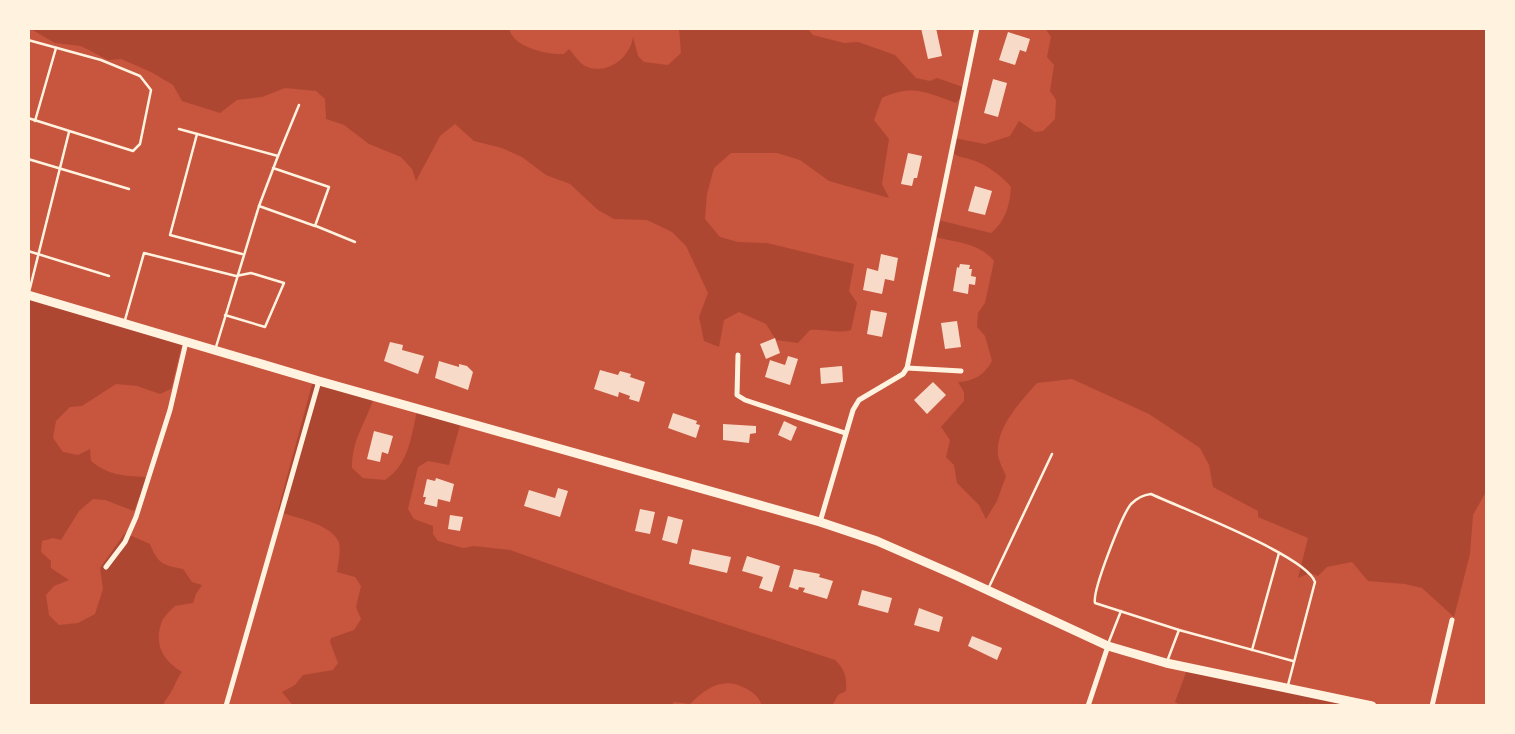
<svg xmlns="http://www.w3.org/2000/svg" width="1515" height="734" viewBox="0 0 1515 734" font-family="'Fira Sans',sans-serif">
<style>
.green{fill:#ae4732}
.building{fill:#f7dbc8}
.lines{fill:none;stroke-linecap:round;stroke-linejoin:round}
.service{stroke:#fff3e0;stroke-width:2.5}
.minor{stroke:#fff3e0;stroke-width:5}
.primary{stroke:#fff3e0;stroke-width:9}
</style>
<rect width="100%" height="100%" fill="#c8553d"/>
<g class="green">
<path d="M29 28H509C512 47 547 55 564 54L569 49C574 54 579 63 585 66 607 76 630 58 633 37L638 56 644 62 668 65 681 53 679 28H807L813 35 844 43 858 42 895 55 916 78 930 81 937 78 963 87 962 96 956 103C926 92 912 84 882 98L874 120 889 139 882 184 889 198 829 181 800 160 777 153H731L714 168 707 194 705 219 720 237 738 242 767 243 854 264 849 291 857 303 851 330C839 334 823 329 810 330L798 343 776 340 766 324 739 312 724 320 719 347 704 341 699 317 708 293 686 246 672 232 647 220 614 219 598 210 570 184 546 175 522 157 502 148 474 141 455 124 440 136 416 181 412 169 401 157 369 144 344 125 326 119 325 99 316 91 285 88 262 97 237 100 220 113 182 101 173 85 151 72 121 59 108 60 81 46 55 43Z"/>
<path d="M1045 28H1487V490L1473 515 1470 554 1454 617 1422 588 1405 584 1368 581 1352 562 1327 567 1318 576 1310 573 1298 578 1308 538 1258 517V511L1213 487 1209 465 1200 448 1149 414 1072 379 1037 383C1021 401 995 428 998 455 999 462 1003 469 1006 476L997 501 986 519 979 505 957 483 954 465 946 457 950 440 941 427 964 401V392L958 382C975 381 984 375 992 361L985 336 977 327 978 313 985 303 994 261C980 243 955 242 934 237L938 220 991 233C1005 222 1010 205 1011 187 1002 176 986 164 972 160 964 157 958 158 951 151L954 138 985 144 1010 136 1019 121 1035 132 1043 131 1055 119 1056 100 1050 91 1054 65 1047 57 1051 37Z"/>
<path d="M28 294 183 340 171 389 160 394 137 386 116 384 82 406 70 407 56 421 53 438 63 452 78 455 90 449 91 461C108 475 123 476 145 477L146 481 134 511 105 500 93 499 79 511 61 540 53 538 42 541 41 552 51 561V568L69 580 54 586 46 595 49 615 59 625 78 623 95 614 103 589 100 568 125 533 150 544C158 564 163 565 183 569L192 582 202 585 196 594 193 603 175 606C170 611 162 618 161 624 154 646 164 661 182 672 177 678 175 686 171 692 168 698 165 699 163 706H28Z"/>
<path d="M314 377 375 394C367 422 352 437 352 468L363 478 385 480C409 464 411 437 417 411L462 418 449 465 428 461 418 467 408 509 414 519 433 526V534L438 541 463 548 474 546 510 550 628 592 835 660C845 669 847 678 846 691L838 695 832 706H762C759 697 755 694 747 689 724 676 707 687 690 704L674 702 671 706H291V703L282 692 295 685 303 675 333 670 338 663 330 642 331 638 354 630 361 619 356 607 361 586 355 577 337 572C338 564 341 551 339 543 334 525 294 517 279 512L278 510Z"/>
<polygon points="1187,670 1352,706 1182,706 1175,702"/>
</g>
<g class="building">
<polygon points="921,28 936,28 942,56 928,59"/>
<polygon points="1008,32 1030,39 1026,52 1020,50 1015,65 999,60"/>
<polygon points="993,79 1007,83 998,117 984,113"/>
<polygon points="908,153 922,156 917,178 914,178 912,186 901,184"/>
<polygon points="975,186 992,191 985,215 968,211"/>
<polygon points="881,254 898,258 894,281 885,279 882,294 863,290 867,268 878,271"/>
<polygon points="960,264 970,265 969,269 972,269 971,276 976,277 975,285 969,284 968,294 953,291 957,267 959,268"/>
<polygon points="871,310 887,313 882,337 867,334"/>
<polygon points="957,321 961,347 945,349 941,323"/>
<polygon points="775,338 780,353 766,359 760,344"/>
<polygon points="390,342 403,345 402,350 424,356 418,374 384,361"/>
<polygon points="788,356 798,359 790,385 765,377 770,360 785,365"/>
<polygon points="439,361 459,367 459,364 467,366 473,372 468,390 435,378"/>
<polygon points="842,366 843,382 821,384 820,368"/>
<polygon points="600,370 618,375 620,371 631,374 630,377 645,382 639,402 629,399 630,396 619,392 618,397 594,389"/>
<polygon points="933,382 946,395 927,414 914,400"/>
<polygon points="673,413 697,421 696,424 700,425 696,438 668,428"/>
<polygon points="784,421 797,427 791,441 778,435"/>
<polygon points="723,424 756,426 756,433 750,434 749,443 723,440"/>
<polygon points="374,431 393,436 388,454 382,452 380,462 367,459"/>
<polygon points="436,478 454,484 450,502 438,499 437,507 424,504 426,497 423,497 427,479 435,481"/>
<polygon points="558,488 568,491 560,517 524,506 529,490 555,498"/>
<polygon points="640,509 655,512 650,534 635,531"/>
<polygon points="450,515 463,517 460,531 448,529"/>
<polygon points="668,516 683,520 677,544 662,540"/>
<polygon points="692,549 731,557 727,573 689,564"/>
<polygon points="747,556 780,566 772,592 759,588 763,577 742,571"/>
<polygon points="794,569 820,574 819,577 833,581 827,599 803,592 805,588 799,587 798,590 789,587"/>
<polygon points="862,590 892,598 888,613 858,605"/>
<polygon points="919,608 943,617 939,632 914,625"/>
<polygon points="972,636 1002,648 997,660 968,646"/>
</g>
<g class="lines">
<g class="service">
<polyline points="28,40 101,60 140,76 151,90 140,144 133,151 28,118"/>
<polyline points="35,121 56,48"/>
<polyline points="179,129 278,156 259,206 216,347"/>
<polyline points="197,134 170,235 242,254"/>
<polyline points="278,156 299,105"/>
<polyline points="28,159 129,189"/>
<polyline points="259,206 315,226 329,187 273,168"/>
<polyline points="316,226 355,242"/>
<polyline points="28,251 109,276"/>
<polyline points="29,292 69,132"/>
<polyline points="125,320 144,253 236,276 251,273 284,283 265,327 225,315"/>
<polyline points="989,587 1052,454"/>
<polyline points="1108,644 1121,611"/>
<polyline points="1252,650 1279,553"/>
<polyline points="1168,659 1179,630"/>
<path d="M1288 685 1315 582C1307 556 1181 508 1151 494 1143 495 1136 499 1131 504 1122 515 1092 591 1095 603L1179 630 1293 661"/>
</g>
<g class="minor">
<polyline points="738,355 737,395 745,400 845,433"/>
<polyline points="907,368 961,371"/>
<polyline points="820,522 853,410 859,400 903,374 907,368 977,28"/>
<polyline points="106,567 125,542 136,517 170,410 186,342"/>
<polyline points="226,706 319,381"/>
<polyline points="1088,706 1108,646"/>
<polyline points="1432,706 1452,620"/>
</g>
<polyline class="primary" points="28,295 319,381 820,522 877,541 957,576 1108,646 1166,663 1372,706"/>
</g>
<rect width="1515" height="734" fill="none" stroke="#fff3e0" stroke-width="60"/>
</svg>
